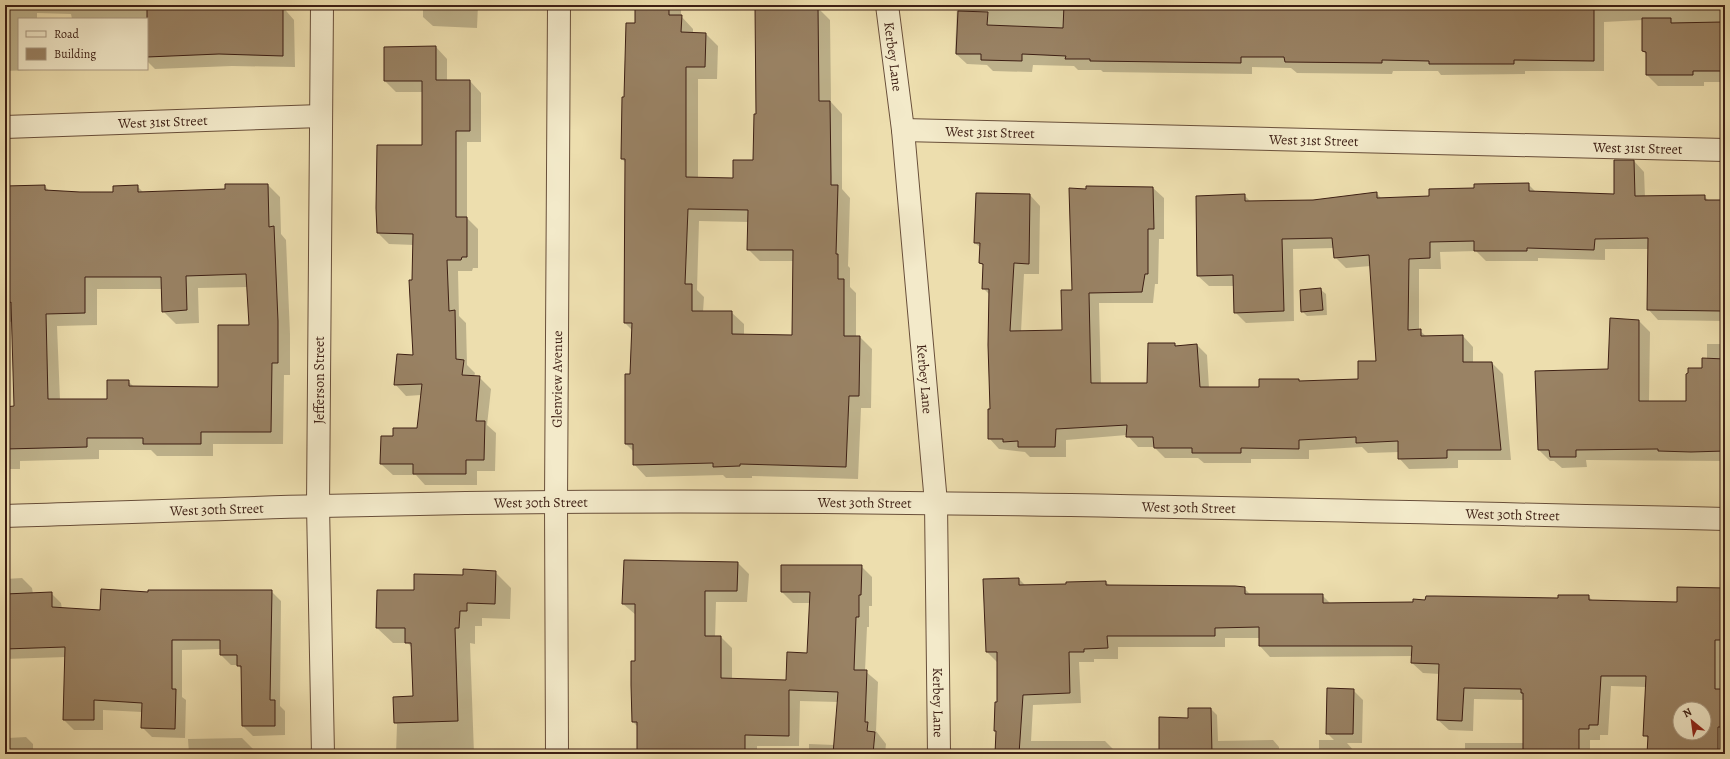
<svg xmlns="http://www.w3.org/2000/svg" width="1730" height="759" viewBox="0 0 1730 759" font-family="Alegreya,serif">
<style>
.shadow{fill:#0003;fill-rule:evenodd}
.building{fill:#998264;stroke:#3d1f14;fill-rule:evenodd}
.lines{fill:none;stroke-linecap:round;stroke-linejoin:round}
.minor-casing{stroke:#694f3a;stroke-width:24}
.minor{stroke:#f3eaca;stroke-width:22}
.labels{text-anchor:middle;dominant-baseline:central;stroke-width:3.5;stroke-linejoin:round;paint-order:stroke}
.street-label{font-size:14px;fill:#3d1f14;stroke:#f3eaca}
</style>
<rect width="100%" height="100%" fill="#eddeae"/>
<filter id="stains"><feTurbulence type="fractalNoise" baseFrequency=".005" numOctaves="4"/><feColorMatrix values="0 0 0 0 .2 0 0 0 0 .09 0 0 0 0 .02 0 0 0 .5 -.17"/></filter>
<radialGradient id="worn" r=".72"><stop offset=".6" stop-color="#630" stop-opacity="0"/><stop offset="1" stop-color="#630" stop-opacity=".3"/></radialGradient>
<g class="shadow">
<polygon points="5,5 216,5 216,8 250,8 250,5 281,5 294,20 295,67 232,66 155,69 147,61 147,19 72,19 71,14 37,13 37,19 19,19 19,69 32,70 5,71"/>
<polygon points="423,5 478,5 477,28 433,26 423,17"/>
<path d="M636 5H681V16L693 29V34H706L718 46 717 79H698V178L734 179 754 161 757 115 818 8 830 20 831 102 842 114V189L850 198 848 266 850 268V287L856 293V337H860L872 349 871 408H861L858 479 752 476V478H726L723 475 646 477 634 464V452L626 444 632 330 625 323 626 163 622 159 625 98 636 24ZM699 221 749 222 748 249 760 261H794L793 336 744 335V324L731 312H703L704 297 697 290Z"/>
<polygon points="957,5 1237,5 1237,7 1280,7 1280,5 1725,5 1725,82 1704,82 1704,86 1658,86 1647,75 1647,55 1643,51 1643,20 1604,22 1604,71 1525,71 1525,74 1441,75 1438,71 1393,71 1392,74 1297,73 1291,68 1252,67 1252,74 1103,72 1101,70 1078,70 1074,66 1033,65 1032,72 993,71 987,65 967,64 955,53"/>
<polygon points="436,47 447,59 447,81 470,81 481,93 481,142 467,142 467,218 478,229 478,268 473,268 472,271 458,271 459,316 466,323 467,365 475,373 474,377 479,377 491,389 487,425 496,433 495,471 477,471 477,485 425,485 416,475 393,475 381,464 394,437 418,429 421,395 406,396 395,384 414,357 414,245 389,244 378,233 423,146 423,92 396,92 385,81 385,48"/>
<polygon points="1634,161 1644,172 1645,197 1704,196 1709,201 1720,201 1725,206 1725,321 1658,320 1648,309 1649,249 1605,249 1605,260 1538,258 1538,261 1486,261 1476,251 1440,252 1441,269 1419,269 1419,330 1427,337 1463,336 1473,347 1473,363 1492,363 1503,374 1511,460 1458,460 1458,468 1409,469 1399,458 1399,452 1368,453 1362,447 1309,450 1309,459 1251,459 1251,463 1204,463 1198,458 1165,458 1154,447 1138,447 1127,435 1066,440 1066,457 1030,457 1025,452 999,449 989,438 991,410 990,295 983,288 984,266 980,263 981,248 975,243 1030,195 1040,206 1039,274 1024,274 1021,332 1063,331 1073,291 1087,190 1153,188 1164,198 1164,239 1159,239 1158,284 1155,284 1153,303 1099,303 1101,384 1148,384 1174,344 1176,346 1197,345 1207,355 1209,388 1260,388 1298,380 1301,382 1359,379 1377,362 1371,266 1346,268 1335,257 1334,248 1293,249 1294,321 1246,323 1235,312 1234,286 1209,286 1198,276 1244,195 1251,202 1313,201 1376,193 1382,199 1430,197 1475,189 1528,184 1537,193 1615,195"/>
<path d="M268 185 280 197 281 234 286 240 290 334V375H284L283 444H213V456H157L151 450H99V459L20 461V469H5V408L15 407 13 320 9 323 5 319V187L45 186 50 192 114 193 137 186 144 193 226 190ZM248 287 250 326 219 388 134 387 128 381 108 400H60L57 326 97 325V289H162L163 311 176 324 199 323 198 288Z"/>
<polygon points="1321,290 1326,294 1327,315 1307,316 1302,311"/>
<polygon points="1639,321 1650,332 1649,402 1687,402 1707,359 1707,344 1725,344 1725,461 1586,460 1587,467 1562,468 1554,461 1550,461 1539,450 1609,370"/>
<polygon points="738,563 749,574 747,602 716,602 715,637 721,637 732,648 732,679 787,681 808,654 810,603 793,603 782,592 861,566 872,577 872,606 869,606 869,627 867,627 865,671 878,682 876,731 886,744 885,754 809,754 809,744 835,745 838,702 800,701 799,746 757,746 757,754 638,754 638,727 633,722 636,662 636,615 623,604"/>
<polygon points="495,572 511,588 510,619 482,618 482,626 475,626 475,644 470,643 474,754 396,754 397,724 395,723 414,697 412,648 408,643 393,643 377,628 415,591 464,576"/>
<polygon points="22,578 32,588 33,594 51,593 61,603 62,609 101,611 149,593 271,591 281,601 280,706 285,711 285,735 253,736 243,726 242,670 238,665 231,665 221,655 221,649 182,650 182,697 186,700 185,738 152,737 142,727 142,712 103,710 103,730 74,730 64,720 66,657 5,659 5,579"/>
<path d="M1019 579 1026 586 1067 585 1106 582 1110 586 1244 588 1251 595H1322L1331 604 1559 599 1588 596 1593 601 1678 603 1725 589V754H1648L1649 739 1644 735 1646 687 1611 686 1608 735H1600V740H1590V754H1465V743H1524V700L1474 699 1473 731 1449 730 1438 720 1440 674 1423 673 1412 663V656L1270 657 1260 646V638H1225V647H1118V659H1094V662H1079L1081 703 1033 705 1031 741H1105L1116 752V754H996L997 732 995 730 998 703V663L987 652 984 580ZM1680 709H1704V733H1680Z"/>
<polygon points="1353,690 1363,700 1362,743 1347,743 1354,751 1354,754 1319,754 1319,740 1334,740 1327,733"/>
<polygon points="5,701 8,704 8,738 26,737 33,744 33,754 5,754"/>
<polygon points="1211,709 1217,715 1218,741 1273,740 1279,747 1279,754 1160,754 1189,719"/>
<polygon points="242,738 254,750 254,754 189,754 188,739"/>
</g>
<g class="building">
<polygon points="147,5 249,7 249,5 281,5 283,7 283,56 219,54 147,57"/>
<path d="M635 5H669V15H682L681 32 706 33 705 67H686V177L733 178V160H753L754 114H756L755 7H818L819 101H830L831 176V185H838L836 254H838V279H844V336H860L859 396H849L846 467 740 464V466L713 467V463L633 465V444H625V374H630L632 323H624L625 159H621L622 97H624L626 23H635ZM688 209 748 210 747 250H793L792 335 732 334V311H692V284H685Z"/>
<polygon points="1064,5 1221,5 1266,7 1266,6 1279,5 1364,5 1364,8 1407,8 1407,5 1594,5 1594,61 1514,60 1514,64 1429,64 1429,61 1382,60 1382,63 1285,62 1284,57 1241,57 1241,63 1090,61 1090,59 1065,59 1066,56 1022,54 1022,61 981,60 981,54 956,54 958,11 988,12 987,25 1063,28"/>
<polygon points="1642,18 1671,18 1671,23 1722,22 1722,71 1693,71 1693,75 1646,75 1646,52 1642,51"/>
<polygon points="436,46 436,80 470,80 470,131 456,131 456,217 467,217 467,257 462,257 461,260 447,260 449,311 455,310 456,359 464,360 462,375 480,376 476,421 485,421 484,460 466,460 466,474 413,474 413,464 380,464 381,436 393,436 393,428 417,428 422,384 394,385 397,354 413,355 409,280 412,280 413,234 377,233 376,208 377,145 422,145 422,81 384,81 384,47"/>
<polygon points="1614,160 1634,160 1635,196 1705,195 1705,200 1721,200 1721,311 1647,310 1648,238 1595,239 1594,250 1527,248 1527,251 1474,251 1474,241 1430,242 1430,258 1409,259 1408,330 1421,329 1421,336 1463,335 1463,362 1492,362 1501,450 1447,450 1447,458 1398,459 1398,441 1356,443 1356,437 1299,440 1299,449 1241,448 1241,453 1192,453 1192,448 1154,448 1153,437 1126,437 1127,425 1056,429 1055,447 1018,447 1018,441 1003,442 1003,439 988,439 988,409 990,409 988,345 989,289 982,289 983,264 979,263 980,243 974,243 976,193 1030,194 1029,264 1014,263 1010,331 1062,330 1061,290 1072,290 1069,188 1086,189 1086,186 1153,187 1154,229 1148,229 1148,274 1145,274 1142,292 1089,293 1091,383 1147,383 1148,343 1175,343 1175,346 1197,344 1200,387 1259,387 1259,379 1299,379 1299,381 1358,379 1358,361 1376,361 1369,255 1334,258 1332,238 1282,239 1284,311 1234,313 1233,275 1197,276 1196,196 1245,194 1245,201 1313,200 1377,192 1377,198 1429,196 1429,189 1474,188 1474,184 1529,183 1529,191 1614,194"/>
<path d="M225 184H268L269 227 274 226 278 321V363H272L271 432H201V444H143V438H87V447L5 449V407L14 406 11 302 5 305V186L45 185V190L80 192H113V186L138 185V192L225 189ZM246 274 249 325H218V387L129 386V380H107V399H48L46 314 85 313V277H161L162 312 187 310 186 276Z"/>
<polygon points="1321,288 1323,310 1301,312 1300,290"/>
<polygon points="1610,318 1639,320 1639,401 1686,401 1686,374 1688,373 1688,368 1702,368 1702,358 1725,359 1725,451 1691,452 1658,451 1658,449 1576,450 1576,457 1550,457 1549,450 1538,450 1535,371 1608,369"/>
<polygon points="624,560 738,562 737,591 705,591 705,636 721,636 721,678 786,680 787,652 807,653 810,592 781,592 781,565 862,565 861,595 859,595 859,617 856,617 854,670 867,670 865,722 868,722 867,731 875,732 873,754 833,754 838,692 789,690 789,736 745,735 745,754 713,754 713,751 637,753 637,722 632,722 631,685 631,661 635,661 635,604 622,604"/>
<polygon points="463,569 496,571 495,604 467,603 467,611 460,611 459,628 455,628 458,721 394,723 393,697 413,696 411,643 405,643 405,628 376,628 377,590 414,590 414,574 463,575"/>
<path d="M1019 578V585L1066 584V582L1106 581V585L1235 586 1245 587V594H1323V603L1413 602V599L1425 600 1426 596H1435L1558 598V595H1589V600L1677 602V587L1725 588V640H1715V689H1725V727H1718V754H1647L1648 736H1643L1646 676H1601L1598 725H1589V729H1579V754H1523V693H1521V689L1464 688 1462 721 1437 720 1439 664 1411 663 1412 646H1259V627L1215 628V636H1107L1108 648 1084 649V652H1069L1070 693 1023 695 1019 754H995L996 731H994L995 702H997V652H986L983 579ZM1680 709H1704V733H1680Z"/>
<polygon points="101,589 148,592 148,590 272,590 270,700 275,700 275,726 242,726 241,666 237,666 237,655 220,655 220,640 172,640 172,689 176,689 175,729 141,728 142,703 94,700 94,720 63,720 65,647 5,649 5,594 52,592 52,607 100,610"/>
<polygon points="1327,688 1354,689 1353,734 1326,734"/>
<polygon points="1188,708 1211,708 1212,754 1159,754 1159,717 1188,718"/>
</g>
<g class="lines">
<g class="minor-casing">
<g id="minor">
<polyline points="322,5 318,506 323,754"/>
<path id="s1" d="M887 5 903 130 936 503 939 754"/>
<path id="s2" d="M5 127 321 116"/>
<path id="s3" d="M903 130 1725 150"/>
<path id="s4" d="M5 516C189 510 374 503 558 502 947 499 1336 511 1725 519"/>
<path id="s5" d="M557 754 556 502 559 5"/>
</g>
</g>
<use href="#minor" class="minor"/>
</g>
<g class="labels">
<g class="street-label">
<text stroke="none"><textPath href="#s1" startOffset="52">Kerbey Lane</textPath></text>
<text stroke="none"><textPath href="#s2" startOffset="158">West 31st Street</textPath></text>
<text stroke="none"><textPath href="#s3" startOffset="87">West 31st Street</textPath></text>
<text stroke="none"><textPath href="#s3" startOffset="411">West 31st Street</textPath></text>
<text stroke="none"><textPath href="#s3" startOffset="735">West 31st Street</textPath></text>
<text stroke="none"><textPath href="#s5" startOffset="375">Glenview Avenue</textPath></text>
<text stroke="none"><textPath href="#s1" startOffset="376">Kerbey Lane</textPath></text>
<text transform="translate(319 380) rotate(-90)">Jefferson Street</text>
<text stroke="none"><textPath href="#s4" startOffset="536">West 30th Street</textPath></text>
<text stroke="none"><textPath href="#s4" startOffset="860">West 30th Street</textPath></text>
<text stroke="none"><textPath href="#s4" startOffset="1184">West 30th Street</textPath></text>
<text stroke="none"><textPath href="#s4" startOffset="212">West 30th Street</textPath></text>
<text stroke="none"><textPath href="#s4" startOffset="1508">West 30th Street</textPath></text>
<text stroke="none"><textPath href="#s1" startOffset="700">Kerbey Lane</textPath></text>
</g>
</g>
<rect width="1730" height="759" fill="none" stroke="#eddeae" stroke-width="20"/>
<rect x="6" y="6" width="1718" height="747" fill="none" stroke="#3d1f14" stroke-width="2"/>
<rect x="10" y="10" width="1710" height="739" fill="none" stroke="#3d1f14"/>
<rect x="18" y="18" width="130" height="52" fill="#f3eaca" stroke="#aa9981"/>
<rect x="26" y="31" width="20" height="6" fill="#f3eaca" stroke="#aa9981"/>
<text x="54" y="38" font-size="12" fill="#3d1f14">Road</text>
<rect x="26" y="48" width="20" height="12" fill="#998264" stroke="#aa9981"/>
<text x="54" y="58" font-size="12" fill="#3d1f14">Building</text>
<g transform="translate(1692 721) rotate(331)"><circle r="19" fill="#f3eaca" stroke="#aa9981"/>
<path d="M0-3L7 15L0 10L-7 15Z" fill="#8f2418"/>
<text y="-6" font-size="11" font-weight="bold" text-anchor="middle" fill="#3d1f14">N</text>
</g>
<rect width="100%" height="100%" filter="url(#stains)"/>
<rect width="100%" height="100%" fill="url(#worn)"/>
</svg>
